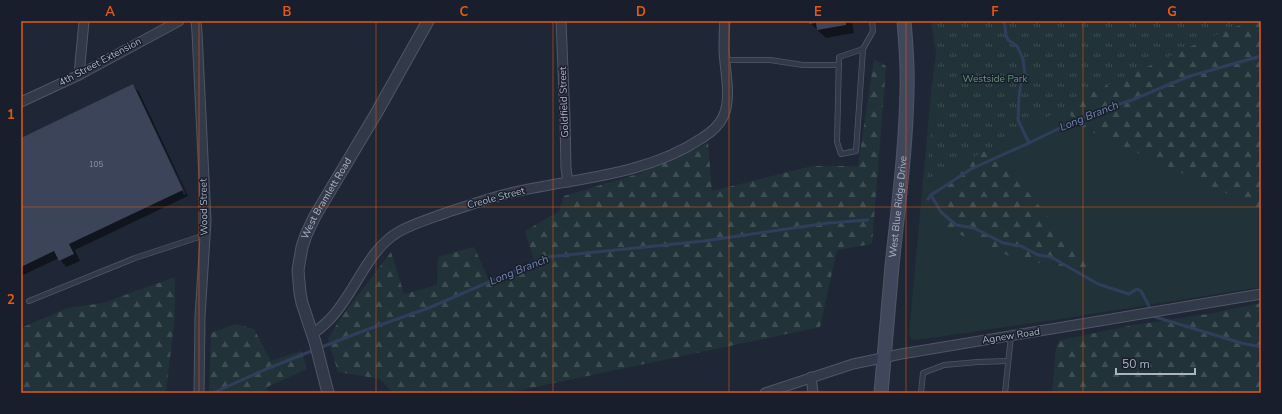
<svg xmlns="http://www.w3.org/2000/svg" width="1282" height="414" viewBox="0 0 1282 414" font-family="'Nunito Sans',sans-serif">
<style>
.grass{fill:#213338;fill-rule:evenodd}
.forest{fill:url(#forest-firs)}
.park{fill:url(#park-tufts)}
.shadow{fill:#0007;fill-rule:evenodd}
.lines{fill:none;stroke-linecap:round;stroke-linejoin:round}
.stream{stroke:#303e5d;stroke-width:3}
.building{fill:#3b4458}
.service-casing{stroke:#505666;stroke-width:6}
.minor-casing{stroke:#505666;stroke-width:11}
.tertiary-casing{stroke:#505666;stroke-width:13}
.secondary-casing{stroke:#505666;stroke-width:15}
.service{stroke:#323948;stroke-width:4.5}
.minor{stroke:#323948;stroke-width:9}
.tertiary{stroke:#323948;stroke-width:11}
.secondary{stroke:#40475b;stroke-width:13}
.grid{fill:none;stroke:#e8590c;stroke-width:1;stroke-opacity:0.55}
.labels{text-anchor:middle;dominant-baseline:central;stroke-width:3;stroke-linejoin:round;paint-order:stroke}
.number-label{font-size:8px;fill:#9097aa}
.street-label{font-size:10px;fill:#acb3c5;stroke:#181e2c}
.park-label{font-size:10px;fill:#639674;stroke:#181e2c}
.water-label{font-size:11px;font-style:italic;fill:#7386af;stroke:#181e2c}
.neatline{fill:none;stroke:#e8590c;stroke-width:1.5}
.grid-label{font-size:13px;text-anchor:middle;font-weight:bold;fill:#e8590c}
</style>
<defs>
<pattern id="forest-firs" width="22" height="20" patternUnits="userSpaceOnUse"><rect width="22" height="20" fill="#213338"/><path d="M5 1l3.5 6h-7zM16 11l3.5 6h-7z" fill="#3f4e53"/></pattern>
<pattern id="park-tufts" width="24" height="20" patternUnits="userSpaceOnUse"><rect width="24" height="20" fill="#213338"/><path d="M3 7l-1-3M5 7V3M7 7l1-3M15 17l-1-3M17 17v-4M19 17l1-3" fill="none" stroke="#3f4e53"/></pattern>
</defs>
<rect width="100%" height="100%" fill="#1f2737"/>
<path class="grass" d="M940 21 1179 171 1261 209V287L1054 320 917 340 912 339 909 334 931 92ZM947 89 1006 165 1090 270 1018 260Z"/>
<g class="forest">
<polygon points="1112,21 1261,21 1261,209 1079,126 1017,48"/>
<polygon points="874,59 886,66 872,244 837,250 820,327 507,393 393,393 380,379 338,372 328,339 342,316 391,252 404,294 437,285 438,257 474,247 489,280 534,260 525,231 559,211 564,196 641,173 708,143 712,191 812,166 858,166"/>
<polygon points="947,88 1006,165 1091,270 1018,260 945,228"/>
<polygon points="175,277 175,314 166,393 21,393 21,328 68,308 103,303"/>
<polygon points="1261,303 1261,393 1052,393 1056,348 1060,340 1134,325 1214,313"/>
<polygon points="236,324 254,329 271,361 301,351 307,369 267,387 268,393 209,393 211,333"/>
</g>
<polygon class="park" points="931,21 1252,21 1224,31 1095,91 926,183 938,65"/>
<g class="shadow">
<polygon points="810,21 852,21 854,33 826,38 810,23"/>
<path d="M133 86 139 92 188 196 75 250 80 261 66 267 59 258 21 276V139ZM135 92H137L186 194 184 195Z"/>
</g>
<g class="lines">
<g class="stream">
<polyline points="1003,21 1005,26 1006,36 1008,40 1017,46 1023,59 1025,75 1021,83 1019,97 1018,120 1029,143"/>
<polyline points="931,195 941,212 956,225 974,228 1003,243 1021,246 1038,255 1051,257 1098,284 1129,294 1137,289 1141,291 1149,306"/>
<polyline points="928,199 931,195 971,169 1029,143 1068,124 1104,109 1132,100 1187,77 1261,56"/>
<polyline points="1152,316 1241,343 1261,347"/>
<polyline points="319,348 366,330 431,307 547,257 704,241 828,223 868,220"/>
<polyline points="213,393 264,370 314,350"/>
</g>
</g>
<g class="building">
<polygon points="809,21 846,21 846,25 817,30 816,23 809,24"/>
<polygon points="133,84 183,190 69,244 74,254 59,261 54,251 21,267 21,138"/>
</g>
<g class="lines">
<g class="service-casing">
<g id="service">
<polyline points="863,49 839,57 837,142 841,154 856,151 863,49 873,31 872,21"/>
<polyline points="725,60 770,60 803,65 839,65"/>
<polyline points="29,301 135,258 205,235"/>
<polyline points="921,393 923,373 944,365 978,362 1008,361"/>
<polyline points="1005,393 1011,336"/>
</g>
</g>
<g class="minor-casing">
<g id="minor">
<polyline points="196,21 197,32 206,221 200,317 199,393"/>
<polyline points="561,21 565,119 566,168 568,182"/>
<polyline points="79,75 84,21"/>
<polyline points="21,102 79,75 179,21"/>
<path d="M313 334C318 330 324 325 329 320 355 294 367 249 400 231 415 223 432 218 448 212 467 206 486 199 506 194 571 178 644 177 702 138 710 133 719 126 723 117 732 99 725 71 724 51 724 41 724 31 725 21"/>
<polyline points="811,377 813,393"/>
<polyline points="765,393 853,364 901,354 1261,294"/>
</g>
</g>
<g class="tertiary-casing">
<g id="tertiary">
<path id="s1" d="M328 393 315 342 302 303 300 293 298 270 302 247 306 235 315 216 377 112 428 21"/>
</g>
</g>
<g class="secondary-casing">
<g id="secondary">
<path id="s2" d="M881 393C885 351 888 308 892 266 898 208 906 149 907 91 908 67 906 44 904 21"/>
</g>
</g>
<use href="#service" class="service"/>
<use href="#minor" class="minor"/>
<use href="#tertiary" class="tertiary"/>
<use href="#secondary" class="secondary"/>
</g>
<path class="grid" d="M199 21V393M376 21V393M553 21V393M729 21V393M906 21V393M1083 21V393M21 207H1261"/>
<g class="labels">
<g class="number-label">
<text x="96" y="164">105</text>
</g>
<g class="street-label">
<text transform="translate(100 62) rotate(-28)">4th Street Extension</text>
<text transform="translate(564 102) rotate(-92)">Goldfield Street</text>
<text transform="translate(496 198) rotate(-15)">Creole Street</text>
<text stroke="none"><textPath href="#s1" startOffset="205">West Bramlett Road</textPath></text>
<text transform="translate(204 207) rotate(-91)">Wood Street</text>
<text stroke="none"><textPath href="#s2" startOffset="187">West Blue Ridge Drive</textPath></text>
<text transform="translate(1011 336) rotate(-9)">Agnew Road</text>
</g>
<g class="park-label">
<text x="995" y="79">Westside Park</text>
</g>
<g class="water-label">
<text transform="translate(1089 116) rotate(-22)">Long Branch</text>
<text transform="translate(519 270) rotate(-22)">Long Branch</text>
</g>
</g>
<rect width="1282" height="414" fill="none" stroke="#181e2c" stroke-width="44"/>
<path d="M1116 368v6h79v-6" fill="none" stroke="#acb3c5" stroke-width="2"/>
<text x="1122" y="368" font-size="12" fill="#acb3c5" stroke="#181e2c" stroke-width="3" paint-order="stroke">50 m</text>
<rect x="22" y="22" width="1238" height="370" class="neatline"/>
<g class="grid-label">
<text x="110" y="16">A</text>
<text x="287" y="16">B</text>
<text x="464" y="16">C</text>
<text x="641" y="16">D</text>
<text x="818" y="16">E</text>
<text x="995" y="16">F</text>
<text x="1172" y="16">G</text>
<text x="11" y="119">1</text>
<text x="11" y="304">2</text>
</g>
</svg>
